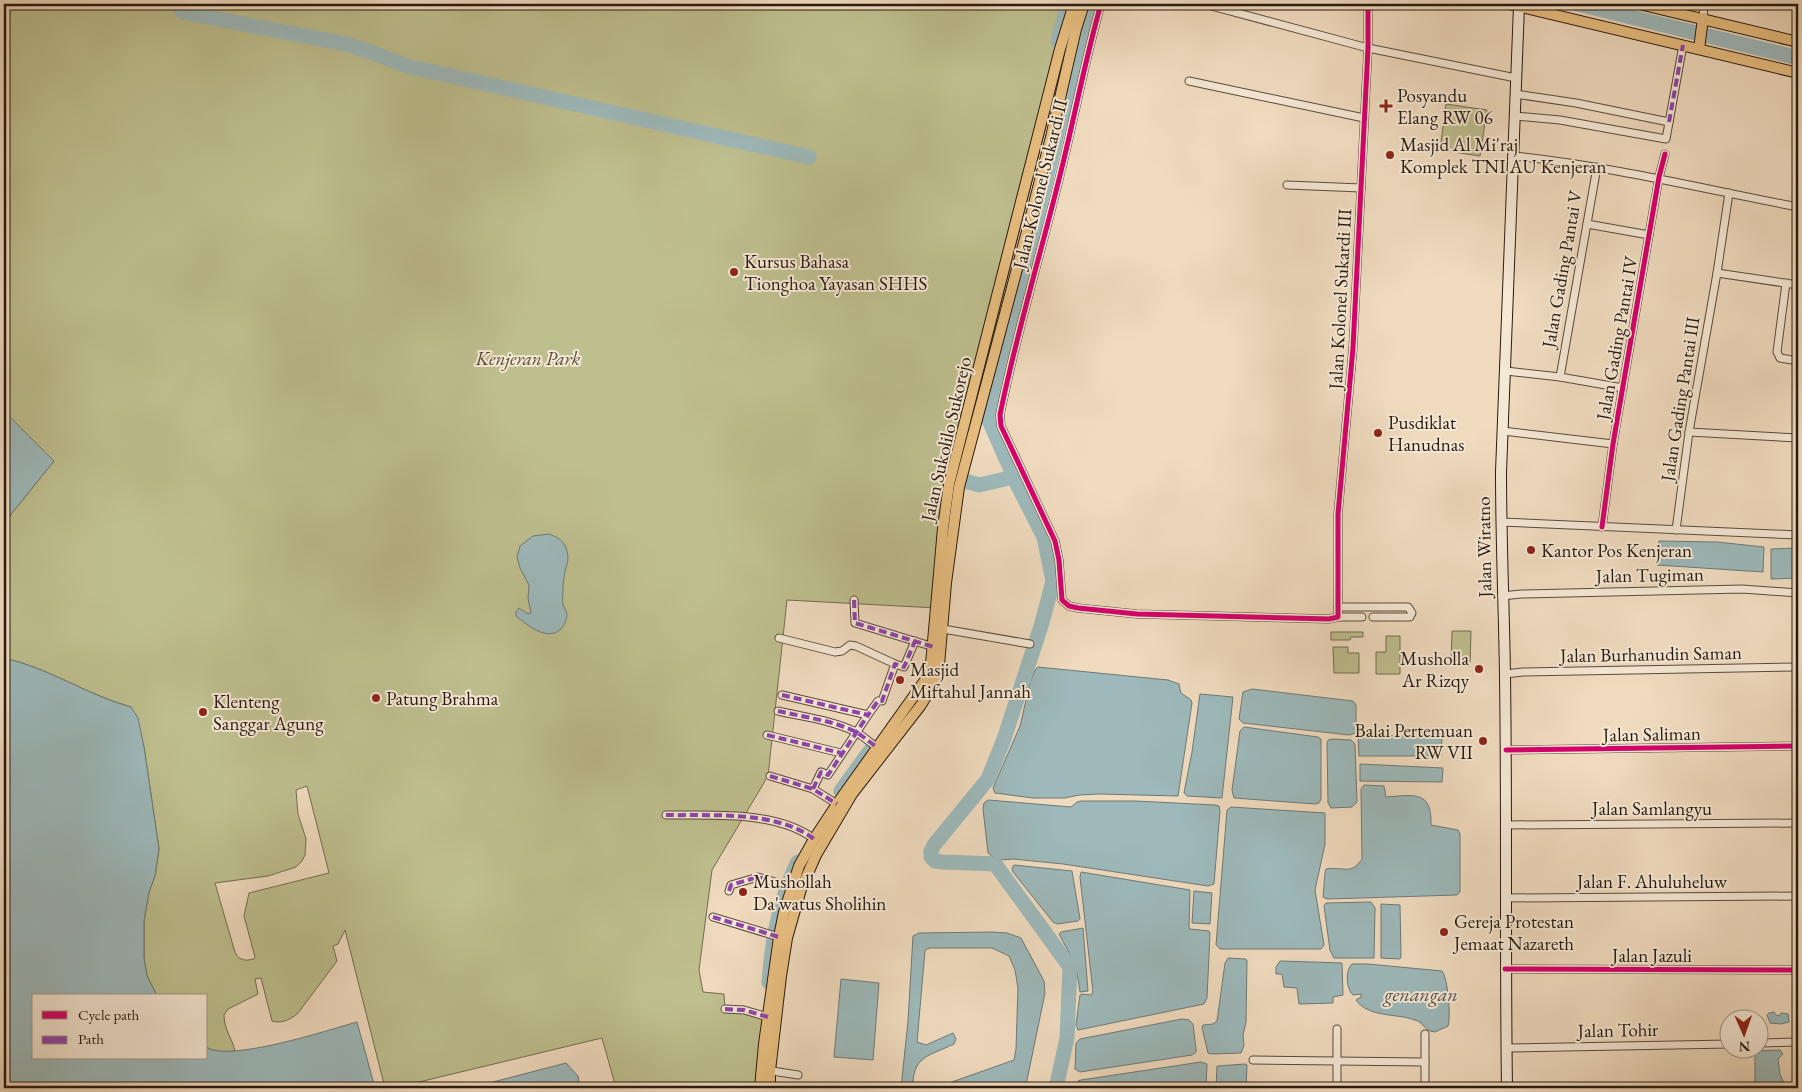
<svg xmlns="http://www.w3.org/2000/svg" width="1802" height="1092" viewBox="0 0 1802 1092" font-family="'EB Garamond',serif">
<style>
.green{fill:#bebf8f;stroke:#736c50;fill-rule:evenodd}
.water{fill:#9db9bb;stroke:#6e7977}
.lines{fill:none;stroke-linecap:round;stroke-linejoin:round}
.river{stroke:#9db9bb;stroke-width:15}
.street-casing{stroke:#5a4a3c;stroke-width:9}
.secondary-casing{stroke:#281a10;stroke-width:12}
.primary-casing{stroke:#281a10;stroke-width:12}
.street{stroke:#f5e8d5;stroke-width:7}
.secondary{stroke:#f5e8d5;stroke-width:10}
.primary{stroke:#e8be80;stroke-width:10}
.quiet{stroke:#8e44ad;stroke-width:4;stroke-dasharray:8 4;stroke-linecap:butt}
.cycleway-casing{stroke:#f5e8d5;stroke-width:8}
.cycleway{stroke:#d6006c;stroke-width:5}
.poi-dot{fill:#8f2418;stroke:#f5e8d5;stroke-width:2}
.labels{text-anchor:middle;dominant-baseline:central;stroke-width:4;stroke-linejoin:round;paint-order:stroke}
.poi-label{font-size:19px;fill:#281a10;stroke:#f5e8d5;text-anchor:start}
.street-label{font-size:19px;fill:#281a10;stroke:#f5e8d5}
.park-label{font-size:19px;font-style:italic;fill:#554c36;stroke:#f5e8d5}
.water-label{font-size:20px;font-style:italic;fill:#51524c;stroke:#f5e8d5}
</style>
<rect width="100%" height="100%" fill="#f0dbbf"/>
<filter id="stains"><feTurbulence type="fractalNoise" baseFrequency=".004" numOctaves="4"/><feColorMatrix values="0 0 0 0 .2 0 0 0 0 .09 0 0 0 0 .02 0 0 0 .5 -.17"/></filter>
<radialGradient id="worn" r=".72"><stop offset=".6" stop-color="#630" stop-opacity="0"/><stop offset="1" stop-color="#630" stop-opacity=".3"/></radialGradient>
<g class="green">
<path d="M4 4H1077L943 532 936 608 787 600 768 776 712 870 699 970 703 992 724 994 725 1008 768 1017 760 1088H616L602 1038 394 1088H385L345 930 338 944 333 946 337 961 298 1013C291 1019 283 1024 272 1021L261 978 255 979 258 994 228 1009 224 1015C224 1029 232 1038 235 1051 225 1053 215 1053 206 1047V996H157L147 976 144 958V921L149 892 155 876 159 849 144 747 131 707C87 695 49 668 4 658V523L54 461 4 411ZM307 786 329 873 249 893 244 916 255 957 254 959C243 962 237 959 234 949L215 883 268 876 296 867 302 861 305 855 306 839 298 814 296 790Z"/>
<polygon points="1446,104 1487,110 1480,156 1440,150"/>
<polygon points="1452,631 1471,631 1470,666 1451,665"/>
<polygon points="1331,632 1363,632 1363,637 1351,637 1350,640 1331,640"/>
<polygon points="1386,636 1400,636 1400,674 1376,674 1376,652 1386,652"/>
<polygon points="1333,647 1348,647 1348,653 1359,653 1359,673 1334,673"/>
</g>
<g class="water">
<polygon points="4,411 54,461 4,523"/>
<path d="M549 534C557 537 563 540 566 548 571 562 565 565 564 578 563 582 563 586 563 590 563 595 562 600 563 605 565 609 567 612 567 616 566 621 564 626 560 630 546 641 527 625 516 616V612L519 608 528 614 531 613 528 598 529 585 520 568 517 557 520 546 533 536Z"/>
<polygon points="1659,541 1717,542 1764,547 1763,572 1657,565"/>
<polygon points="1795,548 1798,578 1771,579 1771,549"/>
<path d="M4 658C49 668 87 695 131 707L138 718 144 747 159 849 155 876 149 892 144 921V958L147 976 157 996H34V1058H206V1047C228 1063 328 1030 357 1022L375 1088H4Z"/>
<polygon points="1038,667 1168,680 1179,684 1181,693 1191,700 1192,703 1178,796 1099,794 1079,795 1065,798 1033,798 995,793 993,788 1020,726 1030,683 1035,670"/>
<polygon points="1252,689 1353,701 1356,705 1356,733 1349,735 1243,723 1239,719 1243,692"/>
<polygon points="1200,694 1233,697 1222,798 1187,796 1184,793 1192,752"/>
<polygon points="1244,727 1318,737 1321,739 1321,799 1319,803 1315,804 1234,798 1232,790 1240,731"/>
<polygon points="1358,734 1442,738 1441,756 1359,756"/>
<polygon points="1332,739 1351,740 1355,744 1357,802 1352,807 1331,808 1328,803 1327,744 1328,740"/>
<polygon points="1360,764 1443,768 1442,782 1360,781"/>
<path d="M1364 785 1384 786 1386 797C1414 795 1432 790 1431 825L1458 830 1460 834V892L1457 895 1327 899 1323 897 1325 873 1326 869C1343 866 1351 876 1362 859L1361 789Z"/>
<polygon points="988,800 1071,807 1077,802 1081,801 1136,801 1215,805 1219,806 1220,811 1214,884 1208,886 1063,864 1013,859 999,860 993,857 988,853 983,809 984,803"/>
<polygon points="1231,807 1325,813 1325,844 1315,890 1324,945 1321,949 1220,949 1216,945 1227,810"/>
<polygon points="1014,865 1072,871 1080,919 1078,921 1057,924 1053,922 1013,872 1012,868"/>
<polygon points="1081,872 1190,890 1189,928 1190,929 1209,931 1210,933 1207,998 1204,1004 1078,1030 1076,1025 1080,995 1082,994 1091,995 1093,992 1080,877"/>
<polygon points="1194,891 1212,893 1210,924 1192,923"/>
<polygon points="1371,902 1375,908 1374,958 1334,958 1330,950 1324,906 1326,903"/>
<polygon points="1381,904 1400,905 1401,957 1400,959 1381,958"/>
<polygon points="1083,928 1088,991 1080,992 1077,973 1074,962 1059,934 1061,932"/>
<path d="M992 932 1007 933 1021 938 1044 981 1045 993 1026 1085 1021 1088H935L1014 1060 1016 1049 1018 988 1015 970 1009 956 992 948H930L927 949 925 951 917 1042 926 1045 953 1033 956 1039 954 1044C929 1056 912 1056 913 1088H901L908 1021 913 936 919 933Z"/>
<polygon points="1228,958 1245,959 1247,960 1246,1022 1243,1035 1244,1045 1241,1053 1211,1054 1208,1053 1202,1028 1203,1025 1213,1024 1217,1021 1225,963"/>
<polygon points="1280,961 1342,963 1343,995 1333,997 1333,1003 1299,1004 1297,988 1284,987 1282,974 1276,974 1276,967"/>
<path d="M1352 964H1368L1442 971C1448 978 1451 1017 1448 1026L1435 1032 1430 1031C1424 1028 1422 1022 1415 1020 1396 1013 1369 1018 1356 1000L1361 997V994L1353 995C1346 989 1345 970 1352 964Z"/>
<polygon points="841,979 879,983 873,1060 834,1057"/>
<polygon points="1774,1012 1776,1015 1779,1016 1781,1013 1788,1014 1789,1022 1781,1024 1770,1023 1767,1015 1769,1013"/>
<polygon points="1182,1019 1189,1020 1193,1024 1196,1049 1196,1052 1192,1055 1080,1072 1075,1069 1076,1043 1080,1039"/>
<polygon points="1780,1050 1783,1054 1778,1059 1780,1074 1786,1088 1755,1088 1755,1051"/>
<polygon points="1201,1062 1207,1064 1206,1088 1075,1088 1078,1081 1081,1080"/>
<polygon points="566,1063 578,1076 580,1088 470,1088"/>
<polygon points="1245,1064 1247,1065 1246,1088 1216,1088 1217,1066"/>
</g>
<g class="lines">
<g class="river">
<polyline points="1578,4 1798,58"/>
<polyline points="182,12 351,45 407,66 809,157"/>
<polyline points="1058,41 1068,4"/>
<polyline points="951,477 979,485 1014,477"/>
<polyline points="841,791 870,751"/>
<path d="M769 982C772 940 779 899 798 862"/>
<polyline points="1056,1088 1067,1038 1070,967 995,864 943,862 935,861 931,857 931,851 934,845 988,779 1004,739 1042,623 1053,581 1044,537 1018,486 988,418 1057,134 1092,4"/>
</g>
<g class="street-casing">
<g id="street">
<path d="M1101 4C1086 56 1076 110 1063 163 1043 247 1017 330 1000 415L1001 426 1055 541 1059 560 1062 600 1069 606 1078 608 1137 614 1329 619 1338 617V514L1353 348 1368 48V4"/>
<polyline points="1204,4 1368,48 1516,78"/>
<polyline points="1703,18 1704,4"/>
<polyline points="1189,81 1364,118"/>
<polyline points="1515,94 1576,103 1669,122"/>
<polyline points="1515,116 1560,120 1666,139 1683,45"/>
<path d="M1514 156C1610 166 1704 189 1798 207"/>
<polyline points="1287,185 1361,188"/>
<polyline points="1587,224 1649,235"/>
<polyline points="1717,273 1798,285"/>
<polyline points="1786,283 1777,352 1780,358 1798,361"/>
<polyline points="1506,371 1560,377 1623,388"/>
<polyline points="1560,377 1597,167"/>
<polyline points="1503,431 1613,444"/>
<polyline points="1689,432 1798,438"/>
<polyline points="1501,522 1798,535"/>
<polyline points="1602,527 1613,444 1659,177 1665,154"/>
<polyline points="1676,530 1689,432 1717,273 1729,193"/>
<polyline points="1502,596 1521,594 1742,589 1798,593"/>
<polyline points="854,600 855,623 934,647"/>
<polyline points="1338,607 1408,607 1412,613 1410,617 1373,617"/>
<polyline points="1338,617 1362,617"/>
<polyline points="943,629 1030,644"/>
<polyline points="779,638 835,652 842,651 850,645 856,646 895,664"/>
<polyline points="1505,674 1523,672 1798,667"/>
<polyline points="782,695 868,715 878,701 882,701 895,664 904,667 915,641"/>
<path d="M778 711C803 717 831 720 854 731 862 735 869 742 877 747"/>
<polyline points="767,735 841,753"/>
<polyline points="1506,750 1798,746"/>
<polyline points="770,776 813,789 837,804"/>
<polyline points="813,789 821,772 828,775 868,715"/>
<path d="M666 815C711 816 776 810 814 839"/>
<polyline points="1506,825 1798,823"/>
<polyline points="729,891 731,885 758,877 792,887"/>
<polyline points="1506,898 1798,896"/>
<polyline points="713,917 779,937"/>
<polyline points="1505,969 1798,970"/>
<polyline points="725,1009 744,1010 768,1017"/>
<polyline points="1337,1029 1337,1088"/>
<polyline points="1425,1034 1425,1088"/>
<polyline points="1760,1043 1798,1042"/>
<polyline points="1507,1048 1730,1044"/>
<polyline points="1253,1060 1425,1062"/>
<polyline points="766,1070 798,1075"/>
</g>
</g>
<g class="secondary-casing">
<path id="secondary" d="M1507 1088C1505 951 1507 813 1505 676 1504 608 1501 540 1501 472L1519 6"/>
</g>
<g class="primary-casing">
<g id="primary">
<polyline points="1509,4 1798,73"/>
<polyline points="1639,4 1798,42"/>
<polyline points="1699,49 1703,18"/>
<polyline points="760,1088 764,1044 779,937 784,912 799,866 814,839 837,804 926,679 931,664 943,528 949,484 1060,49 1074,4"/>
<polyline points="770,1088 770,1071 781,976 787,938 801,889 816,855 852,794 921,705 933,685 939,665 946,583 959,487 1026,235 1051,137 1076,29 1084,4"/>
</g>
</g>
<use href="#street" class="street"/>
<use href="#secondary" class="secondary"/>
<use href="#primary" class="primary"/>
<g class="quiet">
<polyline points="1669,122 1683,45"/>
<polyline points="854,600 855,623 934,647"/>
<polyline points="782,695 868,715 878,701 882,701 895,664 904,667 915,641"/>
<path d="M778 711C803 717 831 720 854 731 862 735 869 742 877 747"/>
<polyline points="767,735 841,753"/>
<polyline points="770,776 813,789 837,804"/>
<polyline points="813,789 821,772 828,775 868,715"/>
<path d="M666 815C711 816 776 810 814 839"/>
<polyline points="729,891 731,885 758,877 792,887"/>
<polyline points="713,917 779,937"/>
<polyline points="725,1009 744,1010 768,1017"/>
</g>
<g class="cycleway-casing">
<g id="cycleway">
<path d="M1101 4C1086 56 1076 110 1063 163 1043 247 1017 330 1000 415L1001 426 1055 541 1059 560 1062 600 1069 606 1078 608 1137 614 1329 619 1338 617V514L1353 348 1368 48V4"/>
<polyline points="1602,527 1613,444 1659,177 1665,154"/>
<polyline points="1506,750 1798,746"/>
<polyline points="1505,969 1798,970"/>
</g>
</g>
<use href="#cycleway" class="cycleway"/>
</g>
<g class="poi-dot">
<path d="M1383.5 98.5h5v5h5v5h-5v5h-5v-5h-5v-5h5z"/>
<circle cx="1390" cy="155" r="5"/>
<circle cx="734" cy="272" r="5"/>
<circle cx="1378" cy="433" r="5"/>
<circle cx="1531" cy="550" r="5"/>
<circle cx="1479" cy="669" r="5"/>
<circle cx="900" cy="680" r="5"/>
<circle cx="376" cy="698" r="5"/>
<circle cx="203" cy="712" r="5"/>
<circle cx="1483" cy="741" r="5"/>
<circle cx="743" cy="892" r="5"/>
<circle cx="1444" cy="932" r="5"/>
</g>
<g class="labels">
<g class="poi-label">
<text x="1397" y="95">Posyandu<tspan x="1397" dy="22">Elang RW 06</tspan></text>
<text x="1400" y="144">Masjid Al Mi'raj<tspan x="1400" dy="22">Komplek TNI AU Kenjeran</tspan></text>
<text x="744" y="261">Kursus Bahasa<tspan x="744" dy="22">Tionghoa Yayasan SHHS</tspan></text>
<text x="1388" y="422">Pusdiklat<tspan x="1388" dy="22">Hanudnas</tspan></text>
<text x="1541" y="550">Kantor Pos Kenjeran</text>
<text x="1469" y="658" text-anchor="end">Musholla<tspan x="1469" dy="22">Ar Rizqy</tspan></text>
<text x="910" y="669">Masjid<tspan x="910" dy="22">Miftahul Jannah</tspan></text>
<text x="386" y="698">Patung Brahma</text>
<text x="213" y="701">Klenteng<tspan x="213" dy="22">Sanggar Agung</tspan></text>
<text x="1473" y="730" text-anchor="end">Balai Pertemuan<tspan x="1473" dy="22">RW VII</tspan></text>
<text x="753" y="881">Mushollah<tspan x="753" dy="22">Da'watus Sholihin</tspan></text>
<text x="1454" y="921">Gereja Protestan<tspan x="1454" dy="22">Jemaat Nazareth</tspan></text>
</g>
<g class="street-label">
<text transform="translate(1040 184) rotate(-76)">Jalan Kolonel Sukardi II</text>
<text transform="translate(1562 269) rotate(-80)">Jalan Gading Pantai V</text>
<text transform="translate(1340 299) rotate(-87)">Jalan Kolonel Sukardi III</text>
<text transform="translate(1617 338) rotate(-80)">Jalan Gading Pantai IV</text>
<text transform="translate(1680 399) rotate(-81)">Jalan Gading Pantai III</text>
<text transform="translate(946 439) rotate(-77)">Jalan Sukolilo Sukorejo</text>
<text transform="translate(1484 547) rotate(-91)">Jalan Wiratno</text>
<text transform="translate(1650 575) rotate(-1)">Jalan Tugiman</text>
<text transform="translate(1651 654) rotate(-1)">Jalan Burhanudin Saman</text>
<text transform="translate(1652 734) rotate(-1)">Jalan Saliman</text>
<text x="1652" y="808">Jalan Samlangyu</text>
<text x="1652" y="881">Jalan F. Ahuluheluw</text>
<text x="1652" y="955">Jalan Jazuli</text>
<text transform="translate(1618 1030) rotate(-1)">Jalan Tohir</text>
</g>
<g class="park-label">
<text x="528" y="358">Kenjeran Park</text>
</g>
<g class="water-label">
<text x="1421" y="994">genangan</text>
</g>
</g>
<rect width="1802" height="1092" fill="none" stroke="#f0dbbf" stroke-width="20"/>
<rect x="5" y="5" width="1792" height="1082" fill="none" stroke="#281a10" stroke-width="2.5"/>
<rect x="10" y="10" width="1782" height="1072" fill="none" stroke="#281a10"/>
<rect x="32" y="994" width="175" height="65" fill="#f5e8d5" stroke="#a39686"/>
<rect x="42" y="1011" width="25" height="8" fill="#d6006c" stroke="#a39686"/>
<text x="78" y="1020" font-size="15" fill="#281a10">Cycle path</text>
<rect x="42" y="1036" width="25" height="8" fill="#8e44ad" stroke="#a39686"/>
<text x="78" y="1044" font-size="15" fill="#281a10">Path</text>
<g transform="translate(1744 1034) rotate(178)"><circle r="24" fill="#f5e8d5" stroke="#a39686"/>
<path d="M0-4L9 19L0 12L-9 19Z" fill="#8f2418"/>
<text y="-8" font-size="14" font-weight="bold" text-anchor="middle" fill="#281a10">N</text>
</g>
<rect width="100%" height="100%" filter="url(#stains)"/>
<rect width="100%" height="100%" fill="url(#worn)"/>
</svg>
